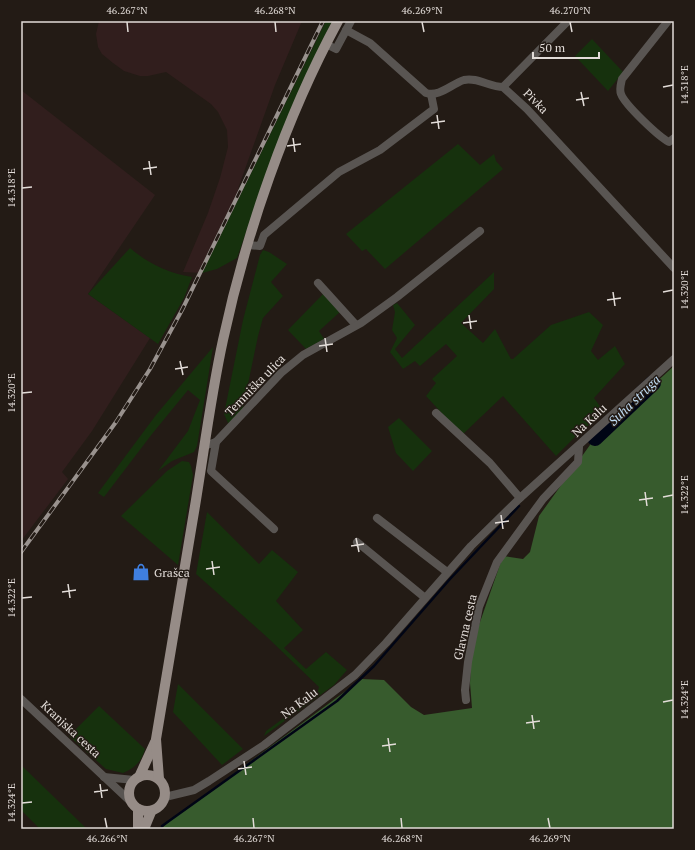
<svg xmlns="http://www.w3.org/2000/svg" width="695" height="850" viewBox="0 0 695 850" font-family="'PT Serif',serif">
<style>
.industrial{fill:#311e1d}
.green{fill:#16310d}
.forest{fill:#375b2d}
.lines{fill:none;stroke-linecap:round;stroke-linejoin:round}
.stream{stroke:#000515;stroke-width:2.5}
.river{stroke:#000515;stroke-width:16}
.street{stroke:#595552;stroke-width:8}
.primary{stroke:#968c87;stroke-width:10}
.rail-casing{stroke:#99928e;stroke-width:4}
.rail{stroke:#231b15;stroke-width:2.5;stroke-dasharray:8;stroke-linecap:butt}
.ticks{fill:none;stroke:#e2dcd8;stroke-width:1.5}
.labels{text-anchor:middle;dominant-baseline:central;stroke-width:3;stroke-linejoin:round;paint-order:stroke}
.street-label{font-size:12px;fill:#e2dcd8;stroke:#231b15}
.poi-label{font-size:12px;fill:#e2dcd8;stroke:#231b15;text-anchor:start}
.water-label{font-size:13px;font-style:italic;fill:#c0dcf4;stroke:#231b15}
.neatline{fill:none;stroke:#e2dcd8;stroke-width:1.5}
.ticks-label{font-size:10px;text-anchor:middle;fill:#e2dcd8}
</style>
<rect width="100%" height="100%" fill="#231b15"/>
<g class="industrial">
<polygon points="99,21 302,21 275,85 239,186 234,209 202,273 183,272 208,213 220,178 228,147 227,130 218,112 211,104 166,72 148,76 140,76 124,71 113,63 102,54 98,47 96,34"/>
<polygon points="21,90 155,195 88,294 150,338 92,431 62,472 68,479 21,541"/>
</g>
<g class="green">
<path d="M326 21H332C293 98 265 177 237 258L217 269 202 273Z"/>
<polygon points="592,39 623,72 608,91 575,56"/>
<polygon points="458,144 480,165 494,154 496,161 503,169 385,269 366,249 362,251 346,234"/>
<path d="M130 248C149 264 168 273 192 277L184 298 158 344 88 294Z"/>
<polygon points="263,250 269,252 287,264 271,282 283,296 263,318 258,336 243,408 232,422 228,423 224,414 243,320 260,255"/>
<polygon points="494,272 494,289 461,323 483,343 495,329 511,359 513,359 551,325 589,312 603,325 591,351 598,360 615,346 625,364 594,398 605,413 577,435 556,456 503,396 462,435 426,396 436,383 432,379 457,356 446,344 420,366 415,361 403,369 390,352 397,338 392,330 395,312 393,305 397,303 415,325 395,349 402,358"/>
<polygon points="324,293 341,311 319,331 324,339 306,349 288,330"/>
<polygon points="213,347 197,446 194,452 172,461 158,471 188,431 200,400 188,390 152,434 104,497 98,493 156,415"/>
<polygon points="399,418 432,451 413,471 396,453 388,427"/>
<polygon points="182,461 189,462 191,466 193,475 178,565 121,516 167,471"/>
<polygon points="207,512 259,564 272,550 298,572 276,601 303,630 284,648 306,669 326,652 347,670 334,685 264,736 266,731 317,694 319,687 268,638 196,574"/>
<polygon points="178,684 243,749 222,765 173,712"/>
<path d="M99 706 145 749C141 762 136 767 123 773L106 769 69 736Z"/>
<polygon points="21,765 87,829 40,829 21,810"/>
</g>
<polygon class="forest" points="674,366 674,829 161,829 171,820 362,679 384,680 411,707 424,715 472,708 470,683 472,645 503,556 523,559 530,552 539,516 595,438"/>
<g class="lines">
<polyline class="stream" points="162,826 337,701 374,666 450,579 519,506"/>
<polyline class="river" points="595,438 653,383"/>
<g class="street">
<path d="M668 21 622 79C621 84 619 89 621 94 625 105 659 137 669 142L674 138"/>
<path d="M346 30 370 43 426 93C440 97 451 84 464 80 477 77 490 87 503 87L527 109 674 268"/>
<polyline points="326,44 336,49 351,21"/>
<polyline points="503,87 568,21"/>
<polyline points="248,245 260,246 264,235 339,172 380,150 434,109 431,94"/>
<polyline points="318,283 356,325"/>
<polyline points="436,413 490,463 520,498"/>
<polyline points="216,442 211,471 274,529"/>
<polyline points="204,446 216,442 281,373 303,355 361,323 397,297 480,231"/>
<polyline points="377,518 447,572"/>
<polyline points="357,542 424,597"/>
<polyline points="21,699 130,801"/>
<polyline points="466,700 465,690 468,662 479,607 497,562 543,499 578,462 579,447"/>
<polyline points="104,777 134,780"/>
<polyline points="165,797 194,790 209,781 264,745 355,675 386,643 471,546 520,498 674,359"/>
</g>
<g class="primary">
<circle cx="147" cy="793" r="18"/>
<polyline points="139,777 155,742"/>
<path d="M159 779 156 739C169 661 182 584 195 506 204 451 211 395 223 340 246 233 286 117 338 21"/>
<polyline points="138,809 138,829"/>
<polyline points="144,829 151,812"/>
</g>
<g class="rail-casing">
<polyline id="rail" points="21,552 116,422 150,369 182,310 323,21"/>
</g>
<use href="#rail" class="rail"/>
</g>
<path class="ticks" d="M127 22 128 32M275 22 276 32M422 22 424 32M570 22 572 32M663 87 673 85M581 92 584 106M576 100 589 98M437 115 439 129M431 123 445 121M293 138 295 152M287 146 301 144M149 161 151 175M143 169 157 167M22 188 32 187M613 292 615 306M663 292 673 290M607 300 621 298M469 315 471 329M463 323 477 321M325 338 327 352M319 346 333 344M180 361 183 375M175 369 188 367M22 393 32 392M645 492 647 506M663 497 673 495M639 500 653 498M501 515 503 529M495 523 509 521M356 538 359 552M351 546 364 544M212 561 214 575M206 569 220 567M68 584 70 598M62 592 76 590M22 598 32 597M663 702 673 700M532 715 534 729M526 723 540 721M388 738 390 752M382 746 396 744M244 761 246 775M238 769 252 767M100 784 102 798M94 792 108 790M22 803 32 802M105 818 107 828M253 818 254 828M401 818 402 828M548 818 550 828"/>
<defs>
<g id="shop-bare" transform="scale(1.38)"><path d="M-5-2.5h2.3a2.7 3.5 0 0 1 5.4 0H5L5.5 6h-11ZM-1.5-2.5h3a1.5 2.3 0 0 0-3 0Z" fill="#3f7fe0" stroke="#231b15" stroke-width="2.5" paint-order="stroke"/></g>
</defs>
<g fill-rule="evenodd">
<use href="#shop-bare" x="141" y="572"/>
</g>
<g class="labels">
<g class="street-label">
<text transform="translate(536 101) rotate(45)">Pivka</text>
<text transform="translate(255 385) rotate(-46)">Temniška ulica</text>
<text transform="translate(589 420) rotate(-43)">Na Kalu</text>
<text transform="translate(465 627) rotate(-77)">Glavna cesta</text>
<text transform="translate(299 703) rotate(-37)">Na Kalu</text>
<text transform="translate(71 729) rotate(43)">Kranjska cesta</text>
</g>
<g class="poi-label">
<text x="154" y="572">Grašca</text>
</g>
<g class="water-label">
<text transform="translate(634 400) rotate(-44)">Suha struga</text>
</g>
</g>
<rect width="695" height="850" fill="none" stroke="#231b15" stroke-width="44"/>
<path d="M533 52v6h66v-6" fill="none" stroke="#e2dcd8" stroke-width="2"/>
<text x="539" y="52" font-size="12" fill="#e2dcd8" stroke="#231b15" stroke-width="3" paint-order="stroke">50 m</text>
<rect x="22" y="22" width="651" height="806" class="neatline"/>
<g class="ticks-label">
<text x="127" y="14">46.267°N</text>
<text x="275" y="14">46.268°N</text>
<text x="422" y="14">46.269°N</text>
<text x="570" y="14">46.270°N</text>
<text transform="translate(684 85) rotate(-90)" y="4">14.318°E</text>
<text transform="translate(11 188) rotate(-90)" y="4">14.318°E</text>
<text transform="translate(684 290) rotate(-90)" y="4">14.320°E</text>
<text transform="translate(11 393) rotate(-90)" y="4">14.320°E</text>
<text transform="translate(684 495) rotate(-90)" y="4">14.322°E</text>
<text transform="translate(11 598) rotate(-90)" y="4">14.322°E</text>
<text transform="translate(684 700) rotate(-90)" y="4">14.324°E</text>
<text transform="translate(11 803) rotate(-90)" y="4">14.324°E</text>
<text x="107" y="842">46.266°N</text>
<text x="254" y="842">46.267°N</text>
<text x="402" y="842">46.268°N</text>
<text x="550" y="842">46.269°N</text>
</g>
</svg>
